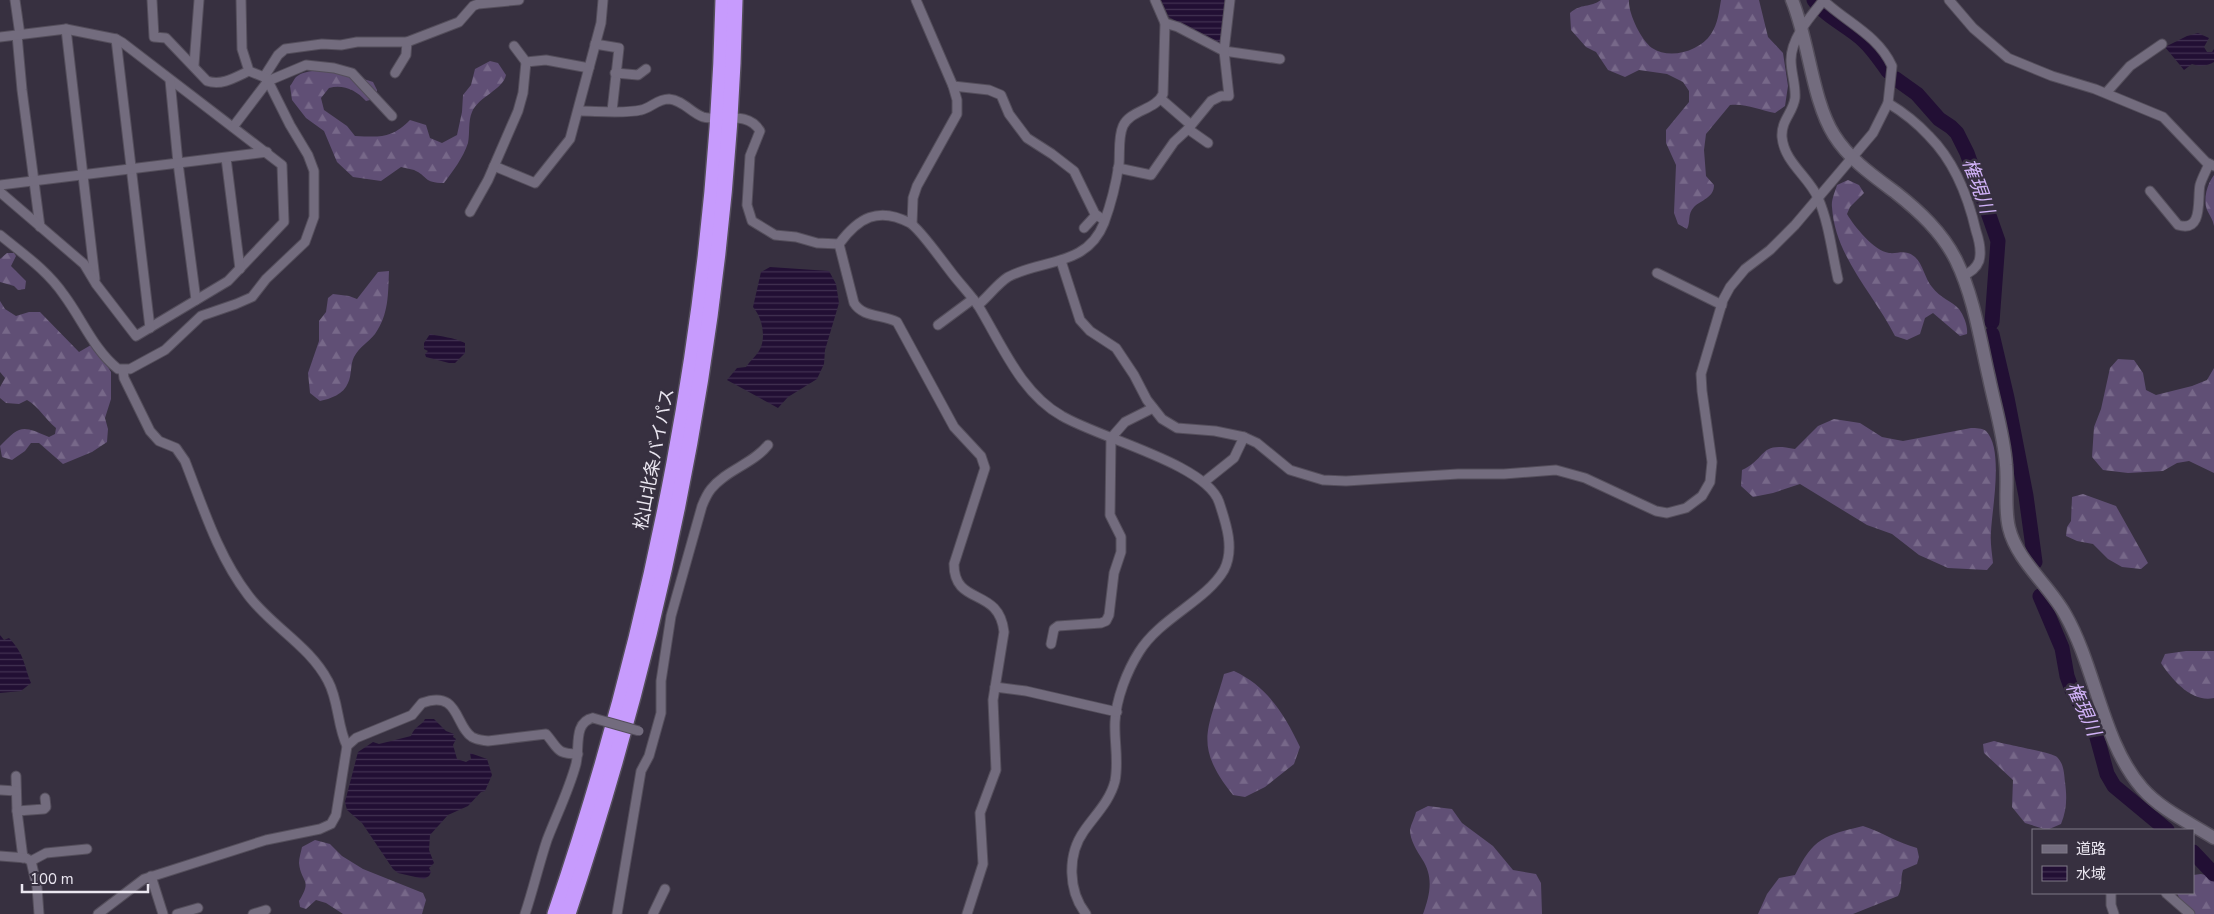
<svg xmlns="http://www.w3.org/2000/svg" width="2214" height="914" viewBox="0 0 2214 914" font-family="'Nunito Sans','Noto Sans JP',sans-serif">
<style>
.forest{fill:url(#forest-firs)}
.water{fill:url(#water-rules)}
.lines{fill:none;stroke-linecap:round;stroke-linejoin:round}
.river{stroke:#220f34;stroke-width:15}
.street-casing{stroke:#544e5b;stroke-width:11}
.secondary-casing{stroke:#544e5b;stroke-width:15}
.highway-casing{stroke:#544e5b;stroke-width:18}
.street{stroke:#736c7e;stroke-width:9}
.secondary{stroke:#736c7e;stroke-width:12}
.highway{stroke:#c79bfd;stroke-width:15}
.street-bridge-casing{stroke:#544e5b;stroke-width:11;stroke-linecap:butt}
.street-bridge{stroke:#736c7e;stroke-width:9}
.labels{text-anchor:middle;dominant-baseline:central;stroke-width:5;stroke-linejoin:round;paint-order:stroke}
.street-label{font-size:18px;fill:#eae6f0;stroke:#373040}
.water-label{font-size:19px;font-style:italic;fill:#d1b2f8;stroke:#373040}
</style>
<defs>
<pattern id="forest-firs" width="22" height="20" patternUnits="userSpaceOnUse" patternTransform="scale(1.25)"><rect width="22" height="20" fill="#604f75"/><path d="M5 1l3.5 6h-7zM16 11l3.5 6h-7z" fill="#776889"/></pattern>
<pattern id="water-rules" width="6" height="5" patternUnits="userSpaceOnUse" patternTransform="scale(1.25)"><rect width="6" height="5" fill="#220f34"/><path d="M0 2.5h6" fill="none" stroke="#423252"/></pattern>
</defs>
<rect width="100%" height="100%" fill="#373040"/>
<g class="forest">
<path d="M1601 0H1629C1628 13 1641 40 1652 48 1670 60 1700 51 1711 34 1718 24 1719 11 1721 0H1759L1768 37 1783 53 1788 86 1785 106 1775 113C1760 110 1745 103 1730 105L1706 134 1704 150 1706 176 1714 185C1714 198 1701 200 1694 207 1687 214 1691 222 1687 229L1678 224 1674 213 1676 165 1666 143V130L1689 102V91L1683 82 1667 74 1639 70 1625 77 1608 70 1596 52 1586 47 1571 30 1570 13C1581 3 1590 8 1601 0Z"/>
<path d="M490 61 498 63 506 75C503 90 479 96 472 112 468 121 470 133 468 143 463 158 453 171 444 183 423 183 428 176 414 170 410 169 405 168 401 167L381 181 353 177 337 162 324 131 306 118 292 100 290 86C292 84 294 79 296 77 313 63 354 76 373 82L377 90 374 99 366 101C356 90 343 84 329 88L321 98 324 110 347 126 355 136C380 137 391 139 410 120L426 125 430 138 442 143 457 135 462 112 463 95 471 85 475 69Z"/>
<path d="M2214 175V226C2213 220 2210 216 2207 210 2203 199 2207 184 2214 175Z"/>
<path d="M1848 180 1859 185 1864 193 1850 207 1847 214C1854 226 1874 251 1889 253 1899 254 1905 249 1915 257 1923 264 1925 279 1932 287 1940 298 1952 301 1959 309 1964 316 1968 326 1967 334L1960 336 1933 313 1925 318 1920 334 1907 340 1895 336C1874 294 1835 257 1832 207 1831 200 1835 192 1837 185Z"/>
<polygon points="7,253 14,253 16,256 11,266 26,281 25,289 18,290 14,286 0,282 0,259"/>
<path d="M389 271C388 294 389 314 375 334 368 343 360 346 354 357 350 365 352 375 348 383 344 394 330 399 320 401L310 393 308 373 319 341V321L326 312 328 298 333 294 349 296 357 299 378 272Z"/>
<path d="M0 301 5 309 16 316 29 312H40L79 352 91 345 103 359 111 372V399L105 418 108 429 107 442 92 452 63 464 39 443H31L25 451 12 460 2 457 0 446C20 425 22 425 49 437L55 434 56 428C45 419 39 407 27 400L19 404 6 403 0 398V387L5 378 0 372Z"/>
<polygon points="2118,359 2134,360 2143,373 2146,390 2156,395 2192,386 2207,380 2214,368 2214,473 2189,461 2177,463 2163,471 2128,473 2103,470 2092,457 2094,427 2101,409 2110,368"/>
<path d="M1834 419 1860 423 1882 437 1903 441 1971 428C1976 428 1982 428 1986 431 2004 449 1992 508 1991 532 1990 542 1992 553 1993 563L1987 570 1948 568 1919 555 1892 534 1867 525 1800 484 1773 493 1753 497 1741 486 1742 470C1768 458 1758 441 1795 449L1818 426Z"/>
<polygon points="2083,494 2116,506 2148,563 2141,569 2122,567 2108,559 2093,544 2077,541 2066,536 2067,527 2071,521 2072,497"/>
<path d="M2186 651H2214V698C2192 703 2172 680 2161 663L2165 654Z"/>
<path d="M1234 671C1267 686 1285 715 1300 747L1294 764 1265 787 1245 797 1233 795C1192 744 1209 729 1224 674Z"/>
<path d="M1994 741C2004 744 2053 753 2057 757 2064 764 2064 773 2065 782 2067 797 2067 810 2061 824L2047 830 2025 823 2012 807 2013 780 1984 753 1983 744Z"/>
<path d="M1428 806 1452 809 1462 823 1493 846 1513 870 1536 874 1541 883 1542 914H1423C1430 895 1434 877 1422 859 1417 851 1410 840 1410 830 1411 824 1415 817 1416 812Z"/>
<path d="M1863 826C1882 832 1898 843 1917 848L1919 857 1917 864 1903 870C1900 879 1903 887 1898 896L1853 914H1758L1767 894 1779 878 1795 875C1813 838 1825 835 1863 826Z"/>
<path d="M315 840 330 844 342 856 363 869 423 893 426 900 422 914H343L326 903 316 900 306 909 300 907 299 901C313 879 301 883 299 863 299 858 301 852 302 847Z"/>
<polygon points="2201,874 2214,877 2214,914 2186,914 2177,893 2193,893 2193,875"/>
</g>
<g class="water">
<polygon points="1161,0 1225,0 1222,42 1218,44 1169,17"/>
<path d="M2198 33 2209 38 2204 47 2207 52H2212L2214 49V62C2208 66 2199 67 2192 64L2184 70 2165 47 2187 36Z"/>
<path d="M770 267 829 271 836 284 839 303 825 350 824 364 817 379 788 397 778 408 727 380 737 368 746 367C750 361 755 357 759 351 767 338 762 317 753 307L761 272Z"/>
<path d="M430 334C442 337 453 337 465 343V353L455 363H449L426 357 425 354 428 351 424 349V343Z"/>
<path d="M0 635 4 640 9 638C25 655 23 663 31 683L21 691 0 693Z"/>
<path d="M425 719H434L446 731 454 734 453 737 456 739 453 745 457 759 466 762 471 759 470 753 487 759 492 775 485 791 481 792 468 806 448 815 430 835 429 850 434 863 429 868 431 872 429 876 424 879 398 873 393 869 362 823 347 810 345 802 358 752 373 742 379 744 411 736C415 725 422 726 425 719Z"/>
</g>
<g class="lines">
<g class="river">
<path d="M1814 0C1826 17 1848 26 1863 40 1873 49 1880 60 1888 71"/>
<polyline points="1896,79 1917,94 1939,119 1951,127 1957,133 1967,153 1998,241 1992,322"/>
<polyline points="1992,334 2007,398 2026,496 2035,562"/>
<polyline points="2040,596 2062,648 2067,676 2072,690 2095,730 2107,774 2114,786 2167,830"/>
<polyline points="2193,852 2214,874"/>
</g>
<g class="street-casing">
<g id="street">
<polyline points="15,0 20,35"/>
<path d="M152 0 154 37 166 38 207 81C222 86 236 77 249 71"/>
<polyline points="1949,0 1973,28 2008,58 2052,76 2095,89 2163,117 2206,162 2214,166"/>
<path d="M1823 1C1810 17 1791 38 1791 60 1791 73 1796 85 1795 98 1793 113 1781 120 1782 137 1784 162 1809 177 1818 198 1829 223 1832 253 1838 279"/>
<polyline points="1165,23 1178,27 1224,51 1280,59"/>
<polyline points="66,29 95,279"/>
<polyline points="17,35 22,90 40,227"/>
<polyline points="0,37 66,29 116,39 123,43 282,165 284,222 228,281 136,336 96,284 84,264 0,192"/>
<polyline points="116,39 150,328"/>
<polyline points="595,44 619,48 612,111"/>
<polyline points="514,46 526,62 546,60 589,68"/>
<polyline points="194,65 199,0"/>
<polyline points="395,73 406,55 407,42"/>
<polyline points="615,73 638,75 646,69"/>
<polyline points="264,77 278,55 285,49 322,44 341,45 357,42 407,42 459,22 473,6 478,4 519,0"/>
<polyline points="170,80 178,163 196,300"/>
<polyline points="953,86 989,90 1001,95 1009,114 1027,138 1052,154 1074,171 1095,214 1104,220"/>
<polyline points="2106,93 2130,66 2162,44"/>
<polyline points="1161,99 1191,125"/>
<path d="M1888 103C1903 112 1917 123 1929 136 1955 162 1968 196 1976 231 1979 240 1982 251 1979 261 1976 269 1970 272 1963 276"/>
<path d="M579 111C596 111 624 114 641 110 651 108 657 99 669 99 683 100 691 113 703 117 723 122 747 110 760 131L750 156 747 205 752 221 775 235 796 237 817 243 839 244"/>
<polyline points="233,127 268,81 306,65 334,68 352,73 392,116"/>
<polyline points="1188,129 1208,143"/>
<polyline points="226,158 240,269"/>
<polyline points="494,166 535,183 570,139 601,23 603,0"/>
<polyline points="1118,168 1151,175 1174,142 1188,129 1211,101 1221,96 1229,96 1224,51 1230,0"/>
<polyline points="0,185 267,152"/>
<path d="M2150 191 2178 225C2204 233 2197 198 2200 185 2202 178 2206 171 2209 164"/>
<polyline points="470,212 488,180 518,111 523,93 526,62"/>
<polyline points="912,224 913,198 917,186 957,114 957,100 953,86 916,0"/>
<polyline points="1084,228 1096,215"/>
<path d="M0 235C23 254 47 270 64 295 82 319 94 350 118 369H130L165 350 201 316 236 304 252 297 266 279 305 242 314 217V171L308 155 290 125 268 81 264 77 249 71 242 49 241 0"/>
<path d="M839 244C858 218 878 206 910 223 920 229 943 262 951 272 960 284 971 295 979 307 1002 345 1021 393 1062 416 1099 438 1206 464 1219 502 1226 523 1235 549 1224 570 1206 601 1160 618 1139 652 1127 671 1116 699 1115 722 1114 741 1119 761 1115 781 1110 801 1095 815 1084 831 1067 855 1068 891 1086 914"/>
<path d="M839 244 854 303C863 318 883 314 897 322L954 427 981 456 985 468 954 564C954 607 999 586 1004 632L993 700 996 770 980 813 983 864 967 914"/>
<path d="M1061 261 1080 320 1090 331 1116 348 1134 375 1147 400 1162 419 1177 428 1215 431 1244 437 1257 443 1290 470 1323 480 1346 481 1458 474H1504L1556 470 1585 478 1656 511 1667 513 1686 508 1702 496 1710 482 1712 462 1702 391 1701 374 1723 300 1730 287 1745 269 1770 250 1795 225 1873 133 1888 103 1892 66C1878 35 1846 22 1823 0"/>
<polyline points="1657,273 1722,305"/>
<path d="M978 305C988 297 997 284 1008 277 1041 259 1087 267 1104 223 1111 204 1116 184 1119 164 1120 153 1118 137 1123 126 1130 110 1156 110 1163 94L1165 23 1155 0"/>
<polyline points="938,325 973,299"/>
<polyline points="1204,482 1234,458 1244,437"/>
<polyline points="1051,644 1054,629 1058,626 1101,623 1106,621 1109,615 1114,573 1121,552 1121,537 1110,515 1111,438 1125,422 1153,408"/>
<polyline points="995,687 1026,691 1117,712"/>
<path d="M347 746 356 738 412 715 422 703C459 689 455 726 472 737 477 740 482 740 488 741L546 734C559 749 556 754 578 754"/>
<polyline points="16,776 17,811 23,858"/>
<polyline points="0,790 16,791"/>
<polyline points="17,811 44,809 46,807 45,798"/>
<polyline points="0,856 26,858 31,861 37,887 39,914"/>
<polyline points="31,861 46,853 87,849"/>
<polyline points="151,876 163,914"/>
<polyline points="2111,893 2111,905 2114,914"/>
<polyline points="2166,893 2190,914"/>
<path d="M98 914 144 879 266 840 320 829 331 824 336 815 347 746C337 726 339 701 328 681 310 646 271 626 248 595 218 556 203 507 185 461L176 448 159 441 150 431 124 378 123 370"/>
<polyline points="177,914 198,908"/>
<polyline points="253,914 266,910"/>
<path d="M525 914C533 890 539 864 547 840 557 814 569 790 576 764 580 748 573 722 593 718"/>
<path d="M617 914 641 771 649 756 661 713V681L671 616 702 506C704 501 707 494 711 489 726 470 753 464 768 445"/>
<polyline points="653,914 665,889"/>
</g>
</g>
<g class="secondary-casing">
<path id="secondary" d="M1792 0C1809 41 1812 100 1834 135 1849 159 1872 175 1895 192 1919 211 1942 232 1956 260 1974 297 1980 339 1989 378 1995 407 2004 436 2006 465 2008 486 2004 508 2009 528 2017 561 2049 585 2065 614 2096 668 2102 742 2142 788 2160 809 2190 823 2214 838"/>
</g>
<g class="highway-casing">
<g id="highway">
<path d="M555 914C655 621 716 310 723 0"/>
<path d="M568 914C666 620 729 310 735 0"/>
</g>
</g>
<use href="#street" class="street"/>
<use href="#secondary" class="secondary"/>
<use href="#highway" class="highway"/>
<g class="street-bridge-casing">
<polyline id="street-bridge" points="593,718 639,731"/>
</g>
<use href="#street-bridge" class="street-bridge"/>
</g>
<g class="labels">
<g class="street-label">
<text transform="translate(654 459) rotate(-79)">松山北条バイパス</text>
</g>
<g class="water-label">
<text transform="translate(1978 186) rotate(70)">権現川</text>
<text transform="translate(2083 709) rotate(66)">権現川</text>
</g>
</g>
<rect x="2032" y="829" width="162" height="65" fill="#373040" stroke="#7f7986"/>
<rect x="2042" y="845" width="25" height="8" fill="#736c7e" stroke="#7f7986"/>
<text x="2076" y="854" font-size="15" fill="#eae6f0">道路</text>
<rect x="2042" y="866" width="25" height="15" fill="url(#water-rules)" stroke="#7f7986"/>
<text x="2076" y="879" font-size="15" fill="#eae6f0">水域</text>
<path d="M22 884v8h126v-8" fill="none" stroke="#eae6f0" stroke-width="2.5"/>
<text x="30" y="884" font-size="15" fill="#eae6f0" stroke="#373040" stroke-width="4" paint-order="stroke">100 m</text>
</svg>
